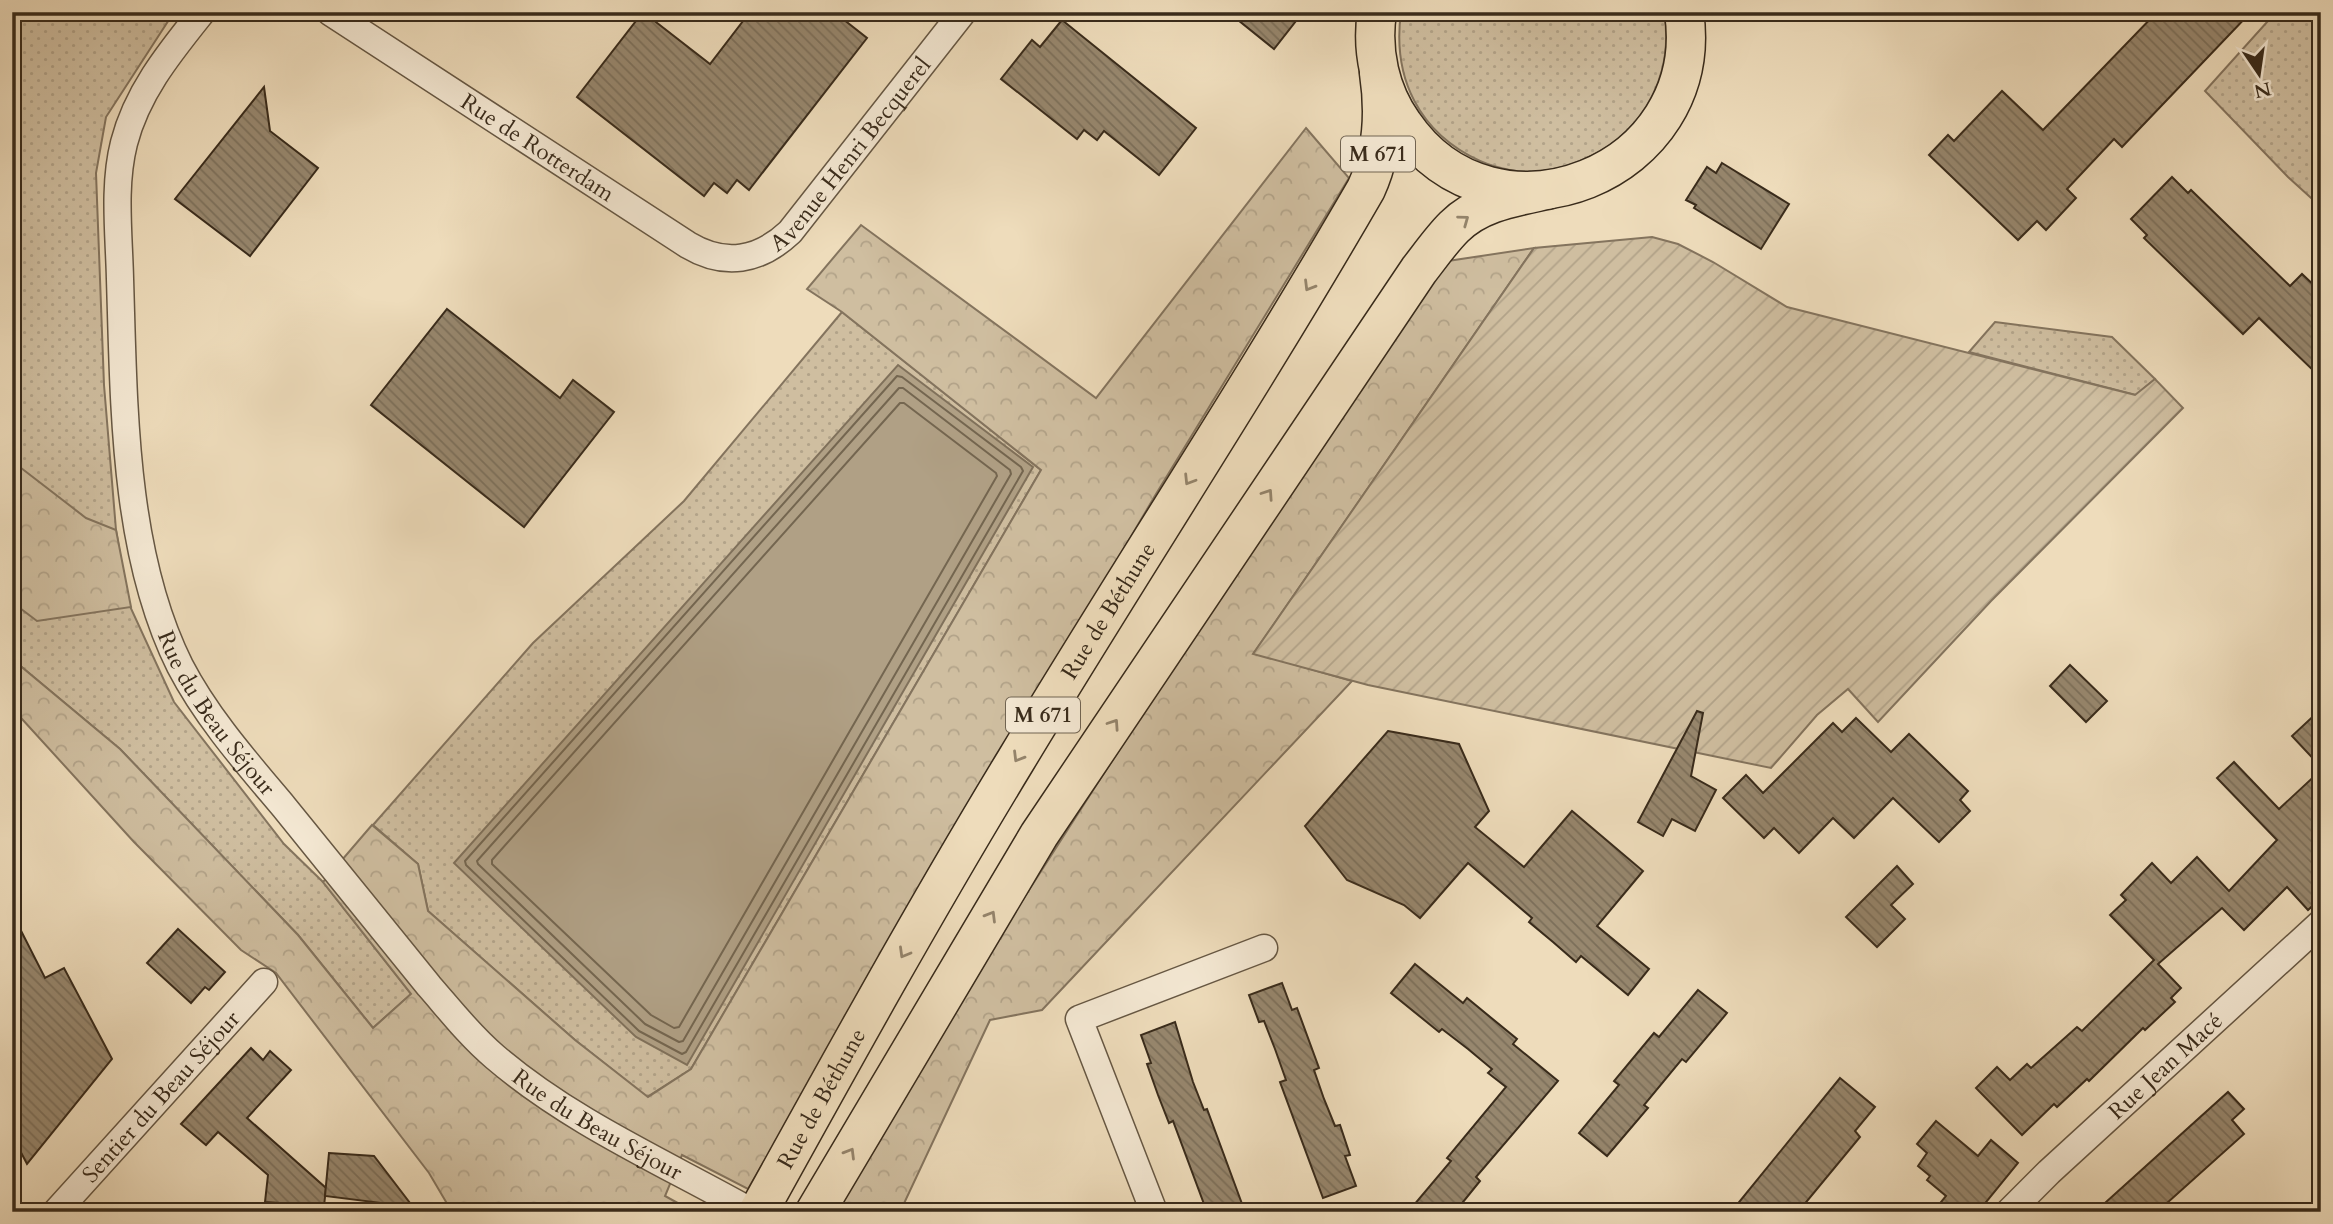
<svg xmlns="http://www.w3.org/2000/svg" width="2333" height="1224" viewBox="0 0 2333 1224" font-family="Cardo,serif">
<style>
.grass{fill:url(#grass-dots);stroke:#84745e;stroke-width:2}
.forest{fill:url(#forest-crowns);stroke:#84745e;stroke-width:2}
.garden{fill:url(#garden-furrows);stroke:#84745e;stroke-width:2}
.water{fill:#b0a085;stroke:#80715b;stroke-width:2}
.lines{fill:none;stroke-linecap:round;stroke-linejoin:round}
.shore{stroke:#746650;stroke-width:2}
.building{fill:url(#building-back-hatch);stroke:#392b1b;stroke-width:2}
.minor-casing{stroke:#665743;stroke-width:29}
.primary-casing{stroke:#392b1b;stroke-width:41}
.minor{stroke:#f4e8d3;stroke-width:26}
.primary{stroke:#eedcbb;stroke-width:38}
.oneway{stroke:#94846b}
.labels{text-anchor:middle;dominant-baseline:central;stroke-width:6;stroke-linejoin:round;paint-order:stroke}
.shield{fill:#f4e8d3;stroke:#716452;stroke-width:2}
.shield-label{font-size:21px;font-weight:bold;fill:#392b1b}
.street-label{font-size:23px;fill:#392b1b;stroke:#f4e8d3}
</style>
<defs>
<pattern id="grass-dots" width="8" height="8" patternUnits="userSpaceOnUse" patternTransform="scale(1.75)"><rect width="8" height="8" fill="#cfbea0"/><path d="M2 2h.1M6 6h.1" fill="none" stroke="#b2a389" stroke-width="1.8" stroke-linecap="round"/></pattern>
<pattern id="forest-crowns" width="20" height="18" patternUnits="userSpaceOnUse" patternTransform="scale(1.75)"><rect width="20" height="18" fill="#cfbea0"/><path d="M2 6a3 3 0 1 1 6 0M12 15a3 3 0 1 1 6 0" fill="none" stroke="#b2a389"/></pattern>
<pattern id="garden-furrows" width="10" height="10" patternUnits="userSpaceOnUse" patternTransform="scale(1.75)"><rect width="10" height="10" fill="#cfbea0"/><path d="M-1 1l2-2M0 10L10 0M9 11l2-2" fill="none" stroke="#b2a389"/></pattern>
<pattern id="building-back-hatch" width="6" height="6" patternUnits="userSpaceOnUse" patternTransform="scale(1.75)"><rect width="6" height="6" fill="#97876e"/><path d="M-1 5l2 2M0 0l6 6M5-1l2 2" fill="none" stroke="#7c6f5a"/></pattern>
</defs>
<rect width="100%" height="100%" fill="#eedcbb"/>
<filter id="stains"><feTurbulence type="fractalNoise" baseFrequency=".00286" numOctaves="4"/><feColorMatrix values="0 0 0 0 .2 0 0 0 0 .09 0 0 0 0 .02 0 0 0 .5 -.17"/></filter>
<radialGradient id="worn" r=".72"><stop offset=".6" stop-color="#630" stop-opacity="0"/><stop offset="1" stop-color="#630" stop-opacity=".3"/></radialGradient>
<g class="grass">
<polygon points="12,12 174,12 106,117 96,173 104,385 116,530 128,602 174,702 284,844 323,882 411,994 373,1028 298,935 120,749 12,659"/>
<path d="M1401 12H1664C1678 93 1622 160 1543 171 1523 174 1498 169 1480 161 1419 133 1392 78 1401 12Z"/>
<polygon points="2276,12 2321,12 2321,207 2288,177 2205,91"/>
<polygon points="842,312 1041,470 691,1069 647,1097 575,1040 428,911 418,864 373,825 533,643 684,501"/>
<polygon points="1995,322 2112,337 2155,379 2136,395 1969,352"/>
</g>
<g class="forest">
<polygon points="1306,128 1349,178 1156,494 748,1189 682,1155 665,1196 694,1212 452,1212 429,1173 276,973 241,950 134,842 12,708 12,659 120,749 298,935 373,1028 411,994 323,882 372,825 418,864 428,911 575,1040 648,1097 691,1069 1041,470 842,312 807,289 861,225 1096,398"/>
<polygon points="1534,248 1254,653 1352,681 1042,1010 990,1020 900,1212 833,1212 948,1016 1097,784 1291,485 1448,261"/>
<polygon points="12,461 86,518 116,530 131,607 37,621 12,602"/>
</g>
<polygon class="garden" points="1652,237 1678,244 1713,262 1787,307 2135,395 2155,379 2183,408 1991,601 1878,722 1848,689 1817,715 1771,768 1368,685 1253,654 1534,248"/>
<polygon class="water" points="898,365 1033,467 687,1065 636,1037 454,863"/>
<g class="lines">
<g class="shore">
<polygon points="897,376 902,377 1021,467 1023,471 686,1052 682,1054 639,1031 466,865 465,861"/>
<polygon points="899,388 903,388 1010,470 1011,474 683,1041 679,1042 645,1024 478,864 477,861"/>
<polygon points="900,403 904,403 996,473 997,476 679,1027 674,1028 651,1015 492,864 492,860"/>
</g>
</g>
<g class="building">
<polygon points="643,12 710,64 750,12 834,12 867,38 749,190 737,180 727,193 714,183 704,196 577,97"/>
<polygon points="1228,12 1303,12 1274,49"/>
<polygon points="2157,12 2251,12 2122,147 2114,139 2067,189 2076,198 2046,230 2037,221 2018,240 1929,155 1948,135 1954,141 2002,91 2043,130"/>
<polygon points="1062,20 1196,128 1159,175 1104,131 1097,140 1084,130 1077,139 1001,79 1032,40 1040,47"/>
<polygon points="264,87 270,131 318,168 250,256 175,199"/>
<polygon points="1722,163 1789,204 1761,249 1694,208 1696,205 1686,200 1707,167 1716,173"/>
<polygon points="2172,177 2188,193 2191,190 2290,286 2302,274 2321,292 2321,378 2259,318 2243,334 2144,238 2147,235 2131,219"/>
<polygon points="447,309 560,398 573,380 614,412 524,527 371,405"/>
<polygon points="2070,665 2107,701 2086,722 2050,686"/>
<polygon points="2321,709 2321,767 2292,736"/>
<polygon points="1697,711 1703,713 1691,776 1716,790 1695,831 1672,819 1663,836 1638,822"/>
<polygon points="1856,718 1891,752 1909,734 1968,791 1960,800 1970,811 1939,842 1893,798 1854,838 1833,818 1799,853 1774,828 1764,838 1723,798 1746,775 1763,793 1833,723 1842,732"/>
<polygon points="1388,731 1459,744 1489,811 1475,827 1524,867 1572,811 1643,871 1597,926 1649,969 1628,995 1581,956 1576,962 1553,942 1529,922 1532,918 1468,863 1420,918 1404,905 1347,880 1305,826"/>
<polygon points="2234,762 2279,809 2321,770 2321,898 2308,910 2287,887 2244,930 2222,908 2158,964 2181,988 2171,998 2175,1002 2145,1030 2143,1028 2089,1081 2087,1079 2057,1107 2054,1104 2022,1135 1976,1088 1997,1067 2010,1080 2027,1064 2031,1068 2077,1027 2082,1031 2154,960 2110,915 2126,900 2121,895 2152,863 2171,883 2197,857 2229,891 2277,840 2217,778"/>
<polygon points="1897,866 1913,884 1891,905 1905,919 1877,947 1846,917"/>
<polygon points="12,913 45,978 64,968 112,1059 27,1164 12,1135"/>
<polygon points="178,929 225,972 209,990 205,987 191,1003 147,963"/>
<polygon points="1415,964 1463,1003 1467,998 1517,1039 1513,1044 1558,1081 1476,1177 1480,1181 1455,1212 1408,1212 1451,1161 1447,1158 1506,1087 1488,1073 1492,1069 1468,1049 1442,1029 1439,1032 1391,993"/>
<polygon points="1282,983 1292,1010 1297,1008 1319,1068 1314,1070 1324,1099 1335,1126 1340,1125 1350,1155 1345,1156 1356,1186 1323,1198 1280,1082 1286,1080 1275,1049 1264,1021 1259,1022 1249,995"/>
<polygon points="1698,990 1727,1013 1686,1062 1682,1059 1644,1105 1648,1108 1607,1156 1579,1133 1619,1085 1614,1081 1654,1033 1659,1037"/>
<polygon points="1175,1022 1193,1082 1204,1110 1207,1109 1245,1212 1207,1212 1173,1121 1169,1123 1158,1095 1147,1064 1151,1063 1141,1035"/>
<polygon points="251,1048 263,1060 270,1051 291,1070 247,1118 326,1188 324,1206 265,1202 268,1175 218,1132 206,1145 181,1124"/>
<polygon points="1840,1078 1875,1107 1855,1131 1860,1137 1798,1212 1731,1212"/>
<polygon points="2228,1092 2244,1109 2232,1120 2244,1134 2157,1212 2095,1212"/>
<polygon points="1936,1121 1978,1156 1991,1140 2018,1163 1978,1212 1933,1212 1946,1196 1927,1180 1930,1176 1918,1166 1927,1153 1917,1144"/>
<polygon points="329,1153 374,1156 413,1207 325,1196"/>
</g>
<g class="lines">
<g class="minor-casing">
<g id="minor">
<path id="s1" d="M202 12C170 52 137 92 124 143 113 186 119 234 120 279 124 404 123 552 180 666 207 718 247 763 284 807 332 867 381 926 429 986 450 1010 470 1036 495 1057 571 1122 665 1163 752 1212"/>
<path id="s2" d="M330 12 688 245C725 267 759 261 790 232L963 12"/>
<path id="s3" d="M56 1212 264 982"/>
<polyline points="1154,1212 1079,1019 1264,948"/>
<path id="s4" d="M2009 1212 2049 1172 2321 923"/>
</g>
</g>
<g class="primary-casing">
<g id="primary">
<path d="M1377 12C1371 51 1380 92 1403 124 1495 259 1708 173 1684 12"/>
<path id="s5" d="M758 1212C842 1060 926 908 1016 760 1131 569 1254 383 1366 189 1383 152 1385 113 1379 73"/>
<path d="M815 1212 1039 835 1419 270C1430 256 1441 240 1454 227 1479 202 1514 197 1547 190"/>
</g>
</g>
<use href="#minor" class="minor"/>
<use href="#primary" class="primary"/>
</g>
<defs><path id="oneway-chevron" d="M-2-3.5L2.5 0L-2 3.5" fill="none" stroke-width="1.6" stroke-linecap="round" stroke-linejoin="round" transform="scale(1.75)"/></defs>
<g class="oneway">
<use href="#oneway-chevron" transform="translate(1464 220) rotate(-36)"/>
<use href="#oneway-chevron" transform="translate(1309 286) rotate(121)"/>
<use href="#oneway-chevron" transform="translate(1189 480) rotate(122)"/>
<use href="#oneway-chevron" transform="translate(1268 494) rotate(-56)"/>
<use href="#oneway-chevron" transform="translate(1114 724) rotate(-56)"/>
<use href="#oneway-chevron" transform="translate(1018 757) rotate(121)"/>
<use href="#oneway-chevron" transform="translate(991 916) rotate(-59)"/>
<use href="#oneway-chevron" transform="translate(904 953) rotate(120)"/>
<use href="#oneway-chevron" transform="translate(850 1153) rotate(-59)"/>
</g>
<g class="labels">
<g class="shield">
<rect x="1341" y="136.5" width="74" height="35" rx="5"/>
<rect x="1006" y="697.5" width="74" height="35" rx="5"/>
</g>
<g class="shield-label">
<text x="1378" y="154">M 671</text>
<text x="1043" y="715">M 671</text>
</g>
<g class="street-label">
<text stroke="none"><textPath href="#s2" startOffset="248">Rue de Rotterdam</textPath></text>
<text stroke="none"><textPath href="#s2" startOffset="637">Avenue Henri Becquerel</textPath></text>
<text stroke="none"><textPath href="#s5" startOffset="696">Rue de Béthune</textPath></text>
<text stroke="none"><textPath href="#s1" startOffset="744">Rue du Beau Séjour</textPath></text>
<text stroke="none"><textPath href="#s4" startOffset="214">Rue Jean Macé</textPath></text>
<text stroke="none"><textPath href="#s3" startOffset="156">Sentier du Beau Séjour</textPath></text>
<text stroke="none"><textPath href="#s5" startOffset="130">Rue de Béthune</textPath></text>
<text stroke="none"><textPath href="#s1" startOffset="1311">Rue du Beau Séjour</textPath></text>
</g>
</g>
<rect width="2333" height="1224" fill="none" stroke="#eedcbb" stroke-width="42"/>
<rect x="14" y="14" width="2305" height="1196" fill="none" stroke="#392b1b" stroke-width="3.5"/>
<rect x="21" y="21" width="2291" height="1182" fill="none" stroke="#392b1b" stroke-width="2"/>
<g transform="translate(2259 74) rotate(167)" stroke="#f4e8d3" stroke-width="5" paint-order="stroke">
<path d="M0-5L12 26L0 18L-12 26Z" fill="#392b1b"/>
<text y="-10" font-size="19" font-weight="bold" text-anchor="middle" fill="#392b1b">N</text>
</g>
<rect width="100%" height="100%" filter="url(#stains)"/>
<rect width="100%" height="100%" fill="url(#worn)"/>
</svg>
